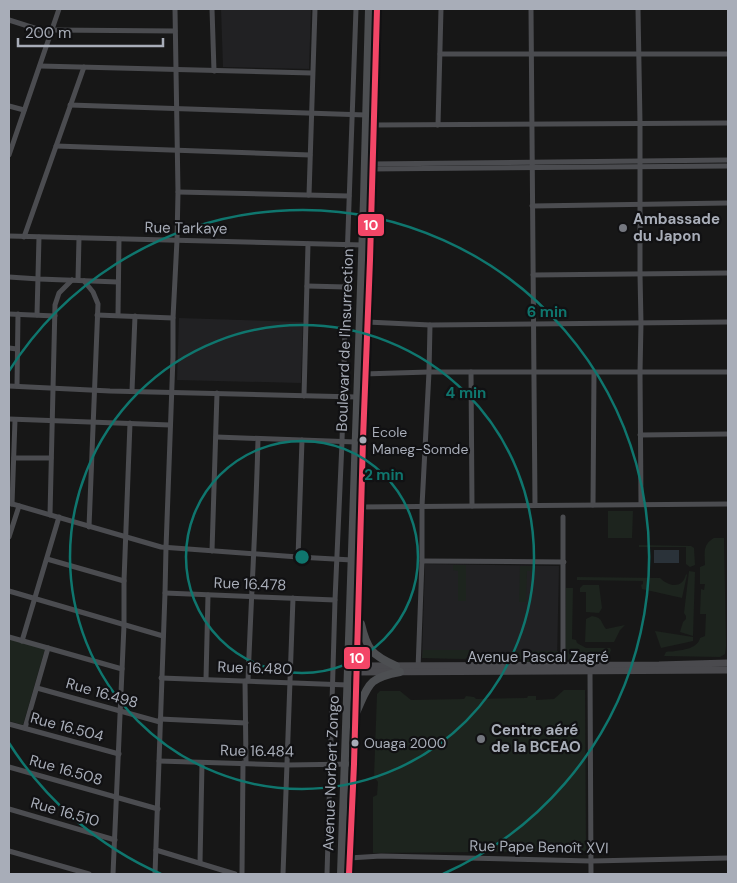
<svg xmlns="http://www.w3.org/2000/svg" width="737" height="883" viewBox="0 0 737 883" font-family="'DM Sans',sans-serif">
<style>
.built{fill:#212123}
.green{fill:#1d241e}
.water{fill:#2a3239}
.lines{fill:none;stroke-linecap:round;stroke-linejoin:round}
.street{stroke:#4b4c50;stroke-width:5}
.secondary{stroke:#4a4a4e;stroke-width:7}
.primary{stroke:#4d4f52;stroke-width:8}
.bus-1-casing{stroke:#111113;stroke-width:10}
.bus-1{stroke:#f34667;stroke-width:6}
.ring{fill:none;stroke:#0f766e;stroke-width:2.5}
.poi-dot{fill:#757880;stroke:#111113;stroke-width:2}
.bus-dot{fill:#a8adb8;stroke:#111113;stroke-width:2}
.labels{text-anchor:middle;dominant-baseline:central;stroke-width:4.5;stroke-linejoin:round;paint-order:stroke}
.bus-label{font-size:14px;fill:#a8adb8;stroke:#111113;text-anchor:start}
.poi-label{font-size:15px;font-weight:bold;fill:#a8adb8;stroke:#111113;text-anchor:start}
.street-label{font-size:15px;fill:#a8adb8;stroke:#111113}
.centre{fill:#0f766e;stroke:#111113;stroke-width:2.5}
.ring-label{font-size:15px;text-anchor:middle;font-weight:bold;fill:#0f766e;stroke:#111113;stroke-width:4.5;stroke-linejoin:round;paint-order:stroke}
.line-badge{stroke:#111113;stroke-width:2}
.badge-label{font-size:14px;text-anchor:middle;font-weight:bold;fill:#fff}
</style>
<rect width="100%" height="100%" fill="#171717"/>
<g class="built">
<polygon points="221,9 311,9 309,69 223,67"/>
<polygon points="179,318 303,322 301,383 177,380"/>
<polygon points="425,564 559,566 557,660 550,672 521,659 422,658"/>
</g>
<g class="green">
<polygon points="608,511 633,511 632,538 608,538"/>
<path d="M714 538H724L726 646 725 654 720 657 664 656C665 655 665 653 666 652 669 651 672 652 675 651 684 650 698 648 700 638L705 636 706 614H700L701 589 704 590 705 584H700V567L705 565C705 553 702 545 714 538Z"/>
<polygon points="639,545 691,546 694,548 695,565 690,567 686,564 686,547 639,547"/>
<polygon points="453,565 466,565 466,601 458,601 458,571 453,570"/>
<polygon points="520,566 532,566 532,571 527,571 526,602 519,602"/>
<polygon points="689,571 695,572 693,636 680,632 683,622 686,619 686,616 684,613"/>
<path d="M686 574 687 575 682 598 642 589 641 585 643 584V581L577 580V577L660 578C669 587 683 589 686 574Z"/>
<polygon points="583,585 599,585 602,608 599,613 586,612 586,592 580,592 580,588"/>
<polygon points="566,588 573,588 572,639 576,640 577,643 586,648 610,648 611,650 607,659 567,660 565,658"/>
<path d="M592 616C603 618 600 621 606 629L625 625 620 630 614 642H585L586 619Z"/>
<polygon points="655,631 693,637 693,641 661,648"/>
<polygon points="9,638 45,649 23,725 9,721"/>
<polygon points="423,650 474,650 465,659 422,658"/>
<path d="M512 651H558L557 660 550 672C537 666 521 662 512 651Z"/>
<polygon points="564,690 585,690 586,851 373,853 373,797 377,795 378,782 374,777 377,694 380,691 400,691 411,700 464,699 466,696 474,697 476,699 527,698 528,696 536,696 536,700 554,699"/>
</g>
<rect class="water" x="654" y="550" width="25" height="13"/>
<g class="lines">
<g class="street">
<polyline points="212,9 214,71"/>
<polyline points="531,9 535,505"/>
<polyline points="638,9 640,123 640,274 641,323 640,372 641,504"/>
<polyline points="9,20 50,33"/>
<polyline points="51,30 175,31"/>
<polyline points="440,54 728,54"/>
<polyline points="40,66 312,73"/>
<polyline points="70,105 366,115"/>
<polyline points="9,106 24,110"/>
<polyline points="374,125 728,123"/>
<polyline points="438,125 441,9"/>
<polyline points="56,146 310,155"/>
<polyline points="9,155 59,9"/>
<polyline points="371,164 728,160"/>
<polyline points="370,169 728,166"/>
<polyline points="178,192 349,196"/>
<polyline points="309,195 315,9"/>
<polyline points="532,206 728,203"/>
<polyline points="9,236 363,245"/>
<polyline points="24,237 84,67"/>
<polyline points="533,275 728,273"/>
<polyline points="9,277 39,279 118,282"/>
<polyline points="78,280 79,238"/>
<polyline points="84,281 93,292 98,304 89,527"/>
<polyline points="307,286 346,287"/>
<polyline points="9,314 55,316"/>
<polyline points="37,315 39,237"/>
<polyline points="97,315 173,318"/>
<polyline points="118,315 119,239"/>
<polyline points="367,322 430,325 728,322"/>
<polyline points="9,348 17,349"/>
<polyline points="471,372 472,506"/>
<polyline points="363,374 429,372 728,372"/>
<polyline points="9,386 110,391 357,397"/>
<polyline points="17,386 18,314"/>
<polyline points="132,391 135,316"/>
<polyline points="304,396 308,244"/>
<polyline points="9,419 170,425"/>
<polyline points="640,435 728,434"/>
<polyline points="216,437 356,442"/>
<polyline points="14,458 51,458"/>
<polyline points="9,503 161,547 298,557 352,560"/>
<polyline points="12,504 15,420"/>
<polyline points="593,505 594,372"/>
<polyline points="359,507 728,504"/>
<polyline points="50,515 55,305 59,293 72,280"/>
<polyline points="563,517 563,667"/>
<polyline points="9,537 19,506"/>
<polyline points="212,551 217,393"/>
<polyline points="298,557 302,440"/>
<polyline points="47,559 124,581"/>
<polyline points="422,561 564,562"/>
<polyline points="9,591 163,636"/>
<polyline points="165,593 335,600"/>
<polyline points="9,637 122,669"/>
<polyline points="22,641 59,517"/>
<polyline points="418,669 422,561 422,506 429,372 430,325"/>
<polyline points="590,671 591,874"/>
<polyline points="161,678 348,685"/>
<polyline points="206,679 208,595"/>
<polyline points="245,681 246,763"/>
<path d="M248 681C251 600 256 520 258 439"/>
<polyline points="37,688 160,722"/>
<polyline points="160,719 246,723"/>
<polyline points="9,724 119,754"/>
<polyline points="25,728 48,648"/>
<polyline points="159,761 287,765 354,764"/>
<polyline points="9,767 158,809"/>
<polyline points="9,809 115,840"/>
<polyline points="156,850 235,874"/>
<polyline points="9,851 89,874"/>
<polyline points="349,858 381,856 591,861 728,858"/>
<polyline points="200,863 202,763"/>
<polyline points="113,874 124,625 124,581 130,423"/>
<polyline points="155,874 165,593 166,548 173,357 173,318 177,240 178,192 175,9"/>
<polyline points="242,874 243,763"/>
<polyline points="283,874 293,598"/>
<polyline points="327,874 335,600 342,442 346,287 356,9"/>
</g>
<g class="secondary">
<polyline points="351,666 659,665 728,663"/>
<polyline points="351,672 728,670"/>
</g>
<g class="primary">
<path d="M361 624C367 650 372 655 396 666"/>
<path d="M356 713C369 685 367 678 400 672"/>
<polyline points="341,874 364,199 369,9"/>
<polyline points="349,874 354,764 363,439 370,260 377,9"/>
</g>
<g class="bus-1-casing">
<polyline id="bus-1" points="349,874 354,764 363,439 370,260 377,9"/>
</g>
<use href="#bus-1" class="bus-1"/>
</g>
<g class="ring">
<circle cx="302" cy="557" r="116"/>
<circle cx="302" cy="557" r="232"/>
<path d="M161 874A347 347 0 0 1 9 743M9 371A347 347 0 1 1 443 874"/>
</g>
<g class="poi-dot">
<circle cx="623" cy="228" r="5"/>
<circle cx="481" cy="739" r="5"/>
</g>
<g class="bus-dot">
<circle cx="363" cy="440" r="4.5"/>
<circle cx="355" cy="743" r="4.5"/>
</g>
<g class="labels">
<g class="bus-label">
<text x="372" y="432">Ecole<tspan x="372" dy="17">Maneg-Somde</tspan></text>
<text x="364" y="743">Ouaga 2000</text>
</g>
<g class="poi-label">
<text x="633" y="219">Ambassade<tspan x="633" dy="17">du Japon</tspan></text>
<text x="491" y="730">Centre aéré<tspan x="491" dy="17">de la BCEAO</tspan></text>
</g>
<g class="street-label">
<text transform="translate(186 228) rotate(1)">Rue Tarkaye</text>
<text transform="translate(345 340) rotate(-88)">Boulevard de l'Insurrection</text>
<text transform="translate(250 584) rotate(2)">Rue 16.478</text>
<text x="538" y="657">Avenue Pascal Zagré</text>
<text transform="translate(255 668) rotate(2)">Rue 16.480</text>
<text transform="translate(102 693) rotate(16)">Rue 16.498</text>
<text transform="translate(67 727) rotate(15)">Rue 16.504</text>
<text transform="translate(257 751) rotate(1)">Rue 16.484</text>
<text transform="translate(66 770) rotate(16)">Rue 16.508</text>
<text transform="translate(331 773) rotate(-88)">Avenue Norbert Zongo</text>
<text transform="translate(65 812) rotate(16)">Rue 16.510</text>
<text transform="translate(539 847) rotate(1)">Rue Pape Benoît XVI</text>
</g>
</g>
<circle cx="302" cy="557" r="8" class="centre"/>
<g class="ring-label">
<text x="547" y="317">6 min</text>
<text x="466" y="398">4 min</text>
<text x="384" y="480">2 min</text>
</g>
<g class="line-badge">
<rect x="357" y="213" width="28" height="24" rx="5" fill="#f34667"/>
<rect x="343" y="646" width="28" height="24" rx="5" fill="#f34667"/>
</g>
<g class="badge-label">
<text x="371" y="230">10</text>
<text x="357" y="663">10</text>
</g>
<rect width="737" height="883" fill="none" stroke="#a8adb8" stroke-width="20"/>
<path d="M18 38v8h145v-8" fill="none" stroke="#a8adb8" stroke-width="2.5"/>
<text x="25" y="38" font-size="15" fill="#a8adb8" stroke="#111113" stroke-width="4" paint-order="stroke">200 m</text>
</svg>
